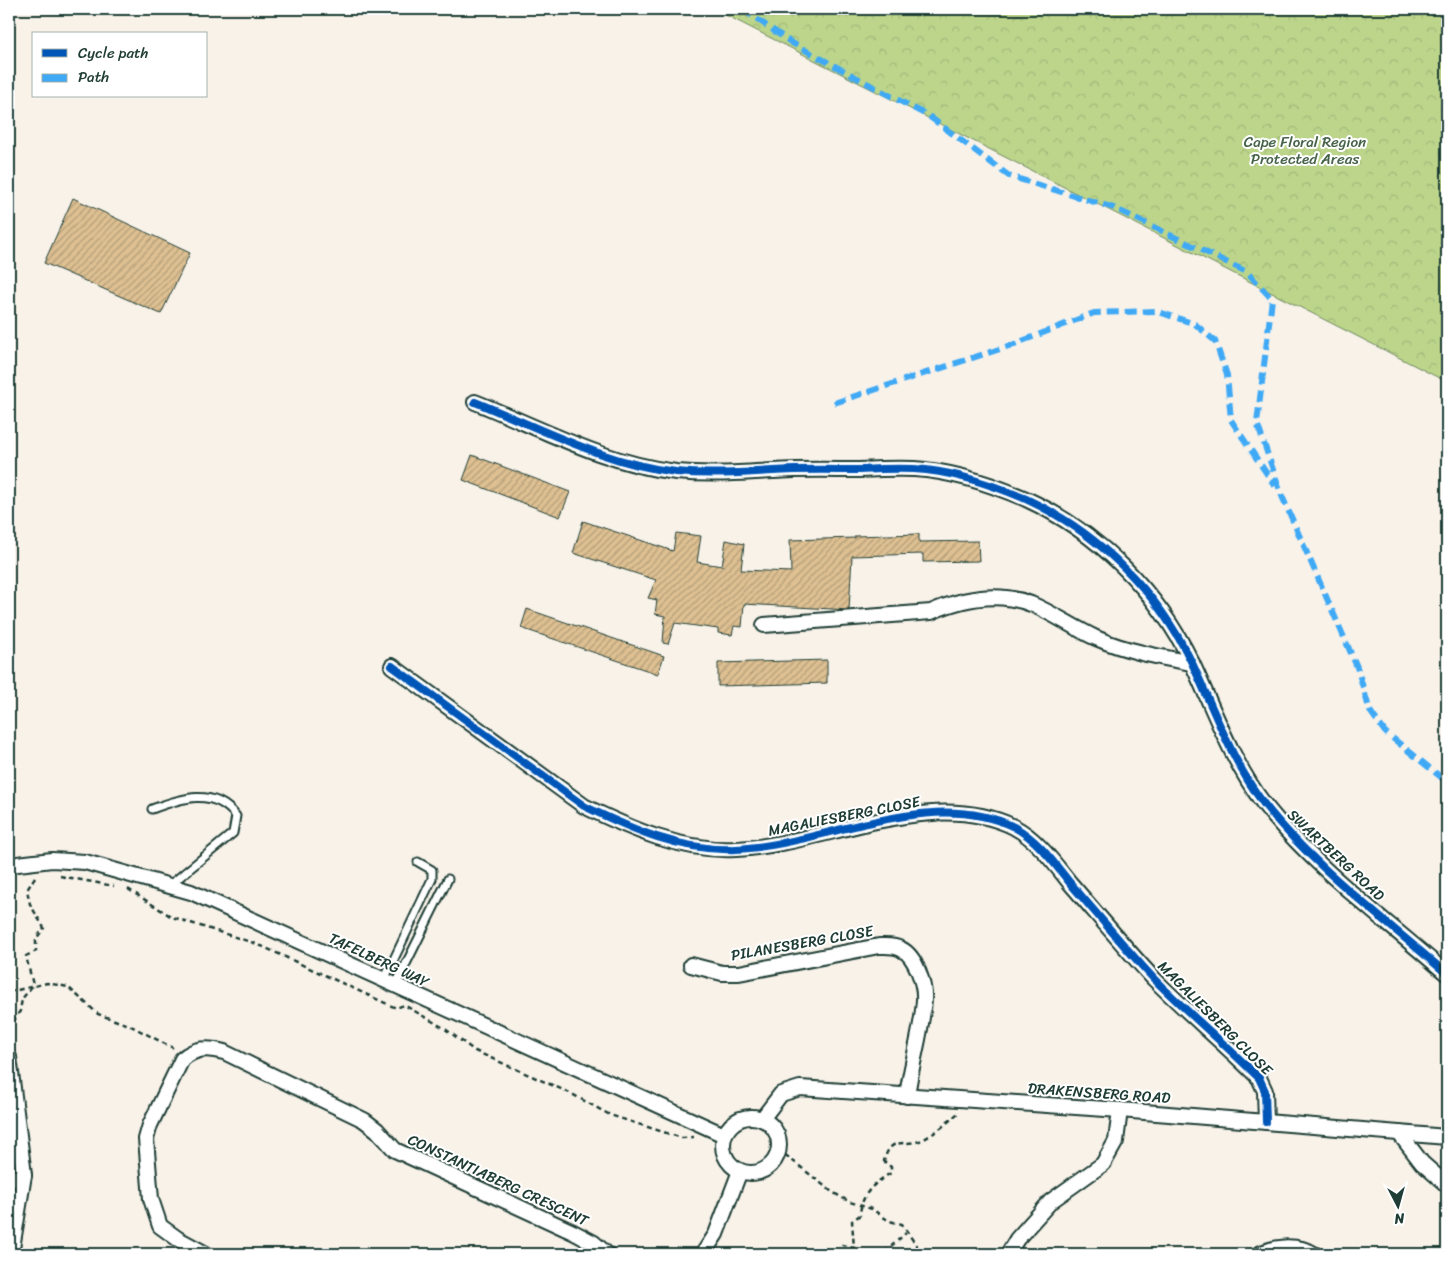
<svg xmlns="http://www.w3.org/2000/svg" width="1456" height="1263" viewBox="0 0 1456 1263" font-family="Sriracha,sans-serif">
<style>
.park{fill:url(#park-crowns);stroke:#6e8960}
.building{fill:url(#building-hatch);stroke:#1f3d34}
.lines{fill:none;stroke-linecap:round;stroke-linejoin:round}
.lane-casing{stroke:#1f3d34;stroke-width:11}
.street-casing{stroke:#1f3d34;stroke-width:18}
.path{stroke:#1f3d34;stroke-width:2.5;stroke-dasharray:5 4;stroke-linecap:butt}
.lane{stroke:#fff;stroke-width:7}
.street{stroke:#fff;stroke-width:14}
.quiet{stroke:#3fa9f5;stroke-width:6;stroke-dasharray:12 6;stroke-linecap:butt}
.cycleway-casing{stroke:#fff;stroke-width:11}
.cycleway{stroke:#0057b8;stroke-width:8}
.labels{text-anchor:middle;dominant-baseline:central;stroke-width:4;stroke-linejoin:round;paint-order:stroke}
.park-label{font-size:15px;fill:#46634a;stroke:#fff}
.street-label{font-size:15px;fill:#1f3d34;stroke:#fff}
</style>
<defs>
<pattern id="park-crowns" width="20" height="18" patternUnits="userSpaceOnUse" patternTransform="scale(1.25)"><rect width="20" height="18" fill="#bcd58b"/><path d="M2 6a3 3 0 1 1 6 0M12 15a3 3 0 1 1 6 0" fill="none" stroke="#a1b879"/></pattern>
<pattern id="building-hatch" width="6" height="6" patternUnits="userSpaceOnUse" patternTransform="scale(1.25)"><rect width="6" height="6" fill="#dec092"/><path d="M-1 1l2-2M0 6l6-6M5 7l2-2" fill="none" stroke="#b39d78"/></pattern>
</defs>
<rect width="100%" height="100%" fill="#f8f2e9"/>
<filter id="ink" filterUnits="userSpaceOnUse"><feTurbulence type="fractalNoise" baseFrequency=".02" numOctaves="2"/><feDisplacementMap in="SourceGraphic" scale="10" xChannelSelector="R" yChannelSelector="G"/><feConvolveMatrix kernelMatrix="1 2 1 2 8 2 1 2 1" color-interpolation-filters="sRGB"/></filter>
<g filter="url(#ink)">
<polygon class="park" points="714,9 1447,9 1447,382"/>
<g class="building">
<polygon points="73,198 190,253 161,314 44,263"/>
<polygon points="472,455 570,492 560,517 463,480"/>
<polygon points="583,521 673,551 676,533 701,536 697,562 722,566 726,540 744,544 741,570 791,572 790,540 855,538 855,536 919,534 919,542 978,541 979,561 923,562 923,554 852,556 849,610 744,604 742,627 734,626 732,635 718,633 718,629 675,623 668,644 663,643 665,616 655,614 657,600 648,598 656,580 573,553"/>
<polygon points="527,609 664,656 658,674 521,628"/>
<polygon points="827,660 827,683 718,686 718,663"/>
</g>
<g class="lines">
<g class="lane-casing">
<g id="lane">
<path d="M152 809C181 798 214 787 236 816L233 833 170 885"/>
<polyline points="384,980 432,879 432,870 418,862"/>
<polyline points="396,984 448,879"/>
</g>
</g>
<g class="street-casing">
<g id="street">
<path d="M475 402C540 428 606 464 676 472 709 475 741 473 774 471 802 469 831 470 859 470 877 469 896 468 914 469 952 471 991 484 1026 499 1098 532 1158 592 1192 663 1214 710 1232 762 1264 804 1313 867 1387 921 1447 974"/>
<path d="M764 625 931 612C963 598 997 591 1031 604 1053 613 1074 628 1096 638 1126 651 1159 657 1192 663"/>
<path d="M392 666 584 806C631 829 683 852 736 849 824 845 930 786 1014 827 1037 839 1054 863 1070 883 1098 915 1125 948 1154 979 1188 1013 1225 1044 1259 1078L1265 1091 1266 1122"/>
<polyline points="9,865 52,860 85,862 191,892 724,1135"/>
<path d="M691 965 722 973H739L879 946C886 946 894 945 901 949 916 956 925 985 924 1000 922 1031 911 1065 907 1096"/>
<polyline points="9,1057 24,1175 11,1254"/>
<circle cx="751" cy="1145" r="28"/>
<polyline points="762,1119 781,1094 800,1088 1120,1110 1447,1137"/>
<polyline points="1399,1133 1422,1163 1447,1185"/>
<polyline points="9,1180 24,1175"/>
<path d="M206 1254 178 1239 160 1226 151 1199 146 1139 150 1125 182 1059C195 1048 207 1047 224 1052L364 1120 377 1130 395 1150 573 1232 594 1243 607 1254"/>
<polyline points="703,1254 716,1234 740,1171"/>
<polyline points="1008,1254 1017,1239 1051,1201 1103,1164 1116,1141 1120,1110"/>
<path d="M1259 1254C1276 1246 1297 1244 1314 1254"/>
</g>
</g>
<g class="path">
<polyline points="60,876 114,886"/>
<polyline points="128,889 172,917 257,944 396,1008 404,1005 444,1028 475,1051 570,1093 610,1115 682,1138 694,1137"/>
<polyline points="9,992 47,983 68,987 98,1014 131,1026 173,1048"/>
<polyline points="13,1022 20,1011 22,999 33,985 26,956 36,951 36,939 44,928 30,904 27,890 35,877"/>
<polyline points="778,1149 832,1192 850,1202 872,1209 889,1221 902,1224 918,1248 930,1254"/>
<path d="M844 1254 842 1245 854 1248 852 1221 860 1215C861 1194 874 1183 891 1173V1167L884 1161C891 1133 906 1149 924 1139 936 1133 948 1122 958 1113"/>
<polyline points="887,1254 887,1250 906,1233"/>
</g>
<use href="#lane" class="lane"/>
<use href="#street" class="street"/>
<g class="quiet">
<polyline points="742,9 792,43 930,117 1009,176 1114,208 1247,272 1272,299 1257,423 1282,496 1357,667 1370,711 1385,732 1447,782"/>
<polyline points="834,403 1012,345 1094,313 1156,311 1195,324 1215,341 1227,375 1231,420 1275,486"/>
</g>
<g class="cycleway-casing">
<g id="cycleway">
<path d="M475 402C540 428 606 464 676 472 709 475 741 473 774 471 802 469 831 470 859 470 877 469 896 468 914 469 952 471 991 484 1026 499 1098 532 1158 592 1192 663 1214 710 1232 762 1264 804 1313 867 1387 921 1447 974"/>
<path d="M392 666 584 806C631 829 683 852 736 849 824 845 930 786 1014 827 1037 839 1054 863 1070 883 1098 915 1125 948 1154 979 1188 1013 1225 1044 1259 1078L1265 1091 1266 1122"/>
</g>
</g>
<use href="#cycleway" class="cycleway"/>
</g>
</g>
<g class="labels">
<g class="park-label">
<text x="1305" y="142">Cape Floral Region<tspan x="1305" dy="17">Protected Areas</tspan></text>
</g>
<g class="street-label">
<text transform="translate(844 816) rotate(-11)">MAGALIESBERG CLOSE</text>
<text transform="translate(1336 855) rotate(43)">SWARTBERG ROAD</text>
<text transform="translate(802 943) rotate(-10)">PILANESBERG CLOSE</text>
<text transform="translate(379 960) rotate(25)">TAFELBERG WAY</text>
<text transform="translate(1215 1018) rotate(45)">MAGALIESBERG CLOSE</text>
<text transform="translate(1099 1093) rotate(4)">DRAKENSBERG ROAD</text>
<text transform="translate(498 1180) rotate(25)">CONSTANTIABERG CRESCENT</text>
</g>
</g>
<rect width="1456" height="1263" fill="none" stroke="#fff" stroke-width="30"/>
<rect x="15" y="15" width="1426" height="1233" fill="none" stroke="#1f3d34" stroke-width="2" filter="url(#ink)"/>
<rect x="32" y="32" width="175" height="65" fill="#ffffff" stroke="#a5b1ae"/>
<rect x="42" y="49" width="25" height="8" fill="#0057b8" stroke="#a5b1ae"/>
<text x="78" y="58" font-size="15" fill="#1f3d34">Cycle path</text>
<rect x="42" y="74" width="25" height="8" fill="#3fa9f5" stroke="#a5b1ae"/>
<text x="78" y="82" font-size="15" fill="#1f3d34">Path</text>
<g transform="translate(1398 1206) rotate(174)" stroke="#ffffff" stroke-width="4" paint-order="stroke">
<path d="M0-4L9 19L0 12L-9 19Z" fill="#1f3d34"/>
<text y="-8" font-size="14" font-weight="bold" text-anchor="middle" fill="#1f3d34">N</text>
</g>
</svg>
